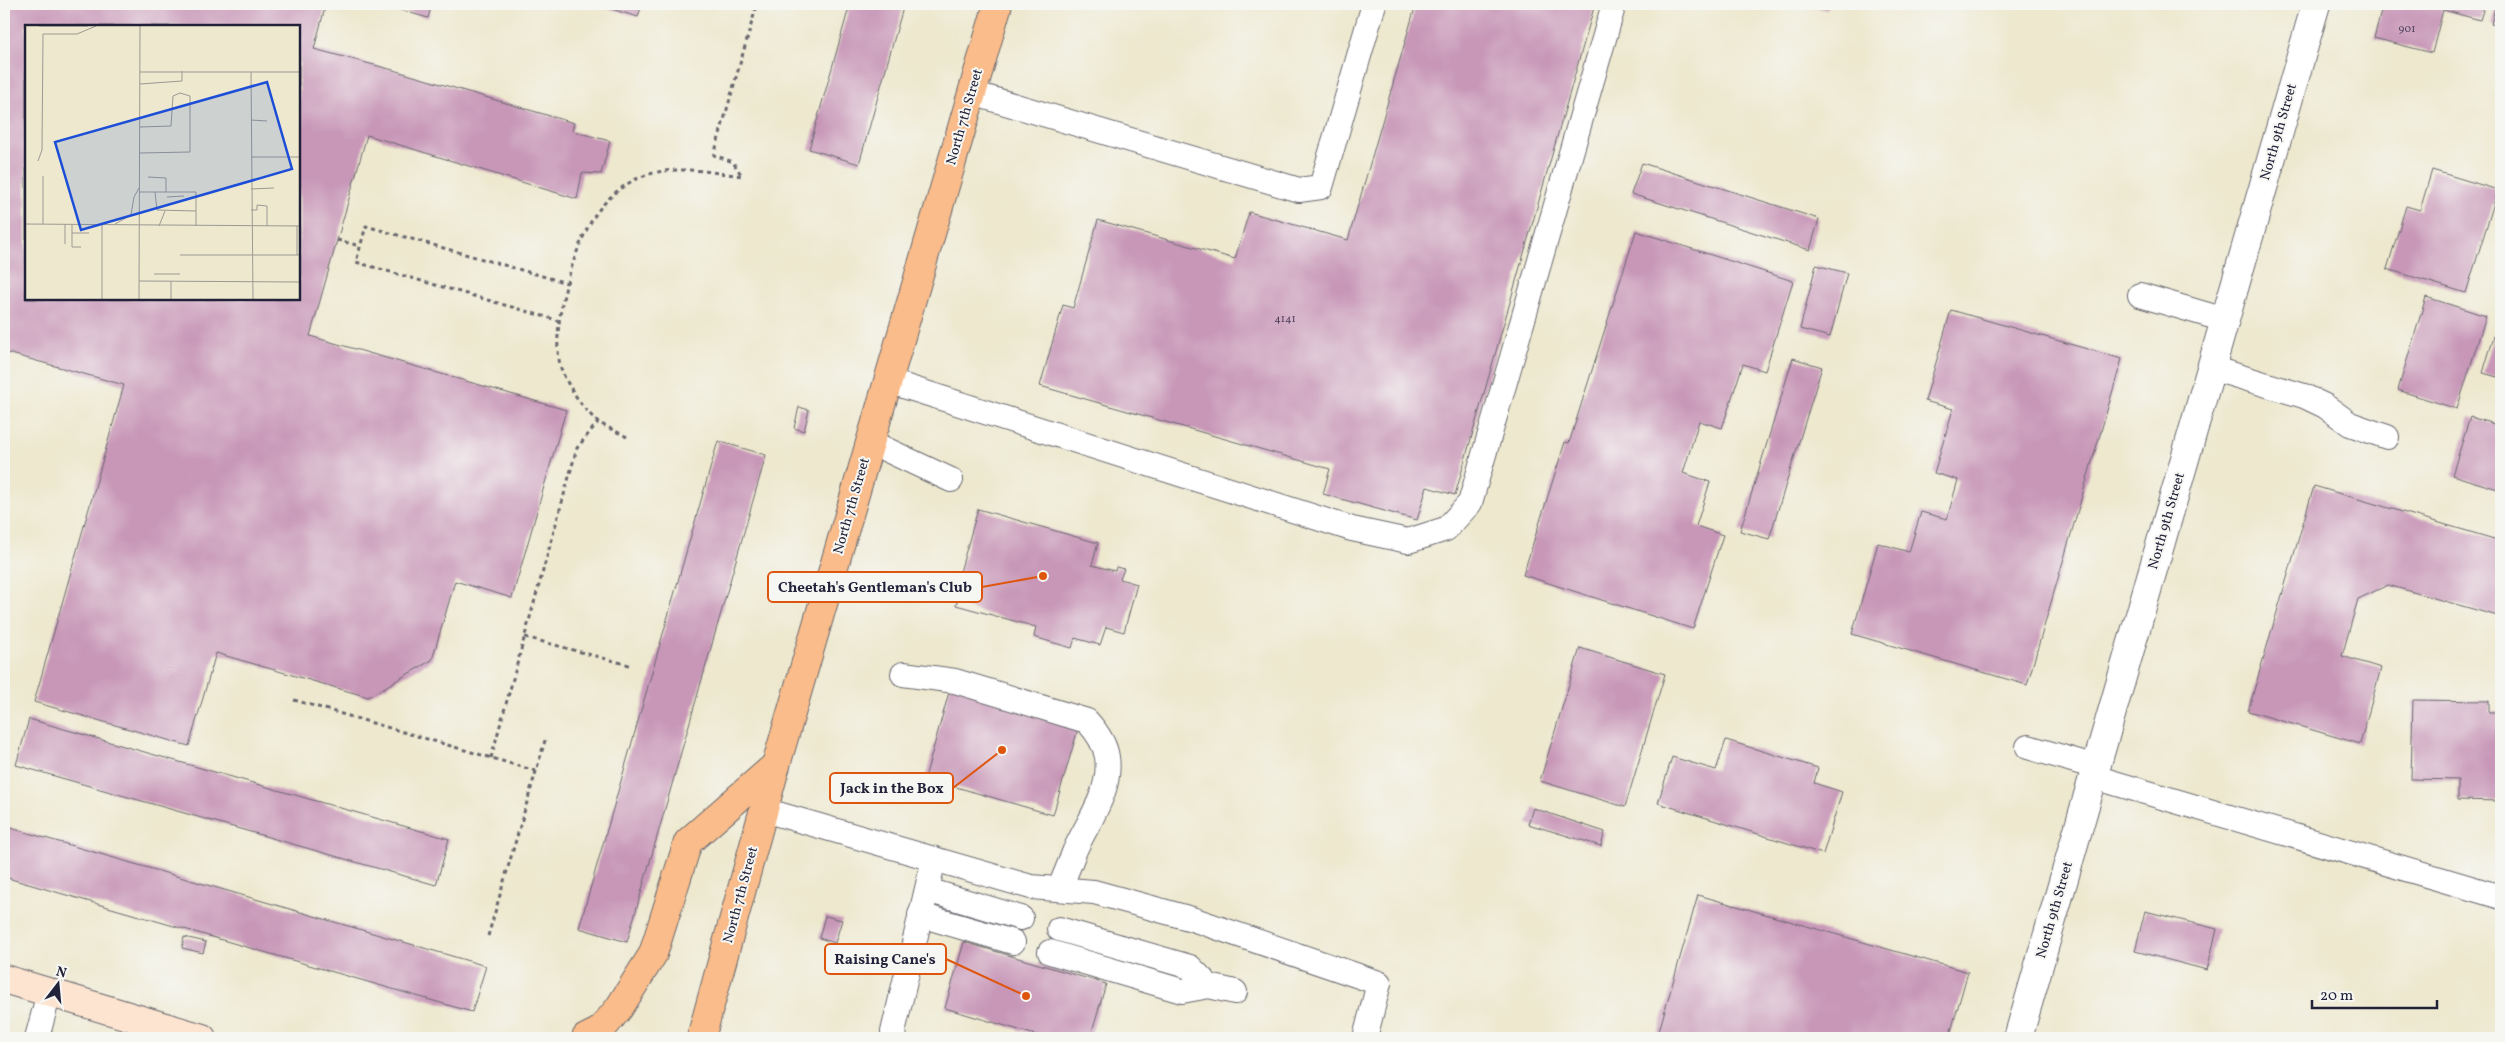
<svg xmlns="http://www.w3.org/2000/svg" width="2505" height="1042" viewBox="0 0 2505 1042" font-family="Vollkorn,serif">
<style>
.building{fill:#c897b8;fill-rule:evenodd}
.lines{fill:none;stroke-linecap:round;stroke-linejoin:round}
.lane-casing{stroke:#69676e;stroke-width:26}
.street-casing{stroke:#69676e;stroke-width:30}
.secondary-casing{stroke:#69676e;stroke-width:30}
.primary-casing{stroke:#69676e;stroke-width:30}
.path{stroke:#69676e;stroke-width:3;stroke-dasharray:4 4;stroke-linecap:butt}
.lane{stroke:#fff;stroke-width:24}
.street{stroke:#fff;stroke-width:28}
.secondary{stroke:#fde4d0;stroke-width:28}
.primary{stroke:#f9bc8a;stroke-width:28}
.labels{text-anchor:middle;dominant-baseline:central;stroke-width:4;stroke-linejoin:round;paint-order:stroke}
.number-label{font-size:11px;fill:#4c3f5a}
.street-label{font-size:14px;fill:#22223b;stroke:#f6f6f2}
.inset-road{fill:none;stroke:#9c9993;stroke-width:1}
.view{fill:#1d4ed8;fill-opacity:0.15;stroke:#1d4ed8;stroke-width:2.5}
.inset-edge{fill:none;stroke:#22223b;stroke-width:2.5}
.leader{fill:none;stroke:#de560e;stroke-width:2}
.callout-dot{fill:#de560e;stroke:#f6f6f2;stroke-width:2}
.callout{fill:#f6f6f2;stroke:#de560e;stroke-width:2}
.callout-label{font-size:15px;text-anchor:middle;font-weight:bold;fill:#22223b}
</style>
<rect width="100%" height="100%" fill="#f6f6f2"/>
<filter id="ink" filterUnits="userSpaceOnUse"><feTurbulence type="fractalNoise" baseFrequency=".02" numOctaves="2"/><feDisplacementMap in="SourceGraphic" scale="10" xChannelSelector="R" yChannelSelector="G"/><feConvolveMatrix kernelMatrix="1 2 1 2 8 2 1 2 1" color-interpolation-filters="sRGB"/></filter>
<filter id="wash" filterUnits="userSpaceOnUse"><feTurbulence type="fractalNoise" baseFrequency=".0096" numOctaves="4" result="noise"/><feDisplacementMap in="SourceGraphic" scale="20" xChannelSelector="R" yChannelSelector="G"/><feGaussianBlur stdDeviation="1.12" result="paint"/><feColorMatrix in="noise" values="0 0 0 0 0 0 0 0 0 0 0 0 0 0 0 0 0 1.4 0 .05"/><feComposite in="paint" operator="in"/></filter>
<g filter="url(#wash)">
<rect width="100%" height="100%" fill="#ede8ce"/>
<g id="blocks">
<g class="building">
<path d="M4 4H326L314 49 393 70 574 123 572 131 610 141 601 174 582 173 577 199 367 135 310 336 566 410 512 598 455 581 432 660 368 697 216 653 189 746 34 702 124 385 4 352ZM26 26H299V299H26Z"/>
<polygon points="380,4 432,4 428,18"/>
<polygon points="595,4 642,4 638,17"/>
<polygon points="850,4 904,4 859,164 809,149"/>
<polygon points="1416,4 1595,4 1455,495 1427,487 1417,520 1323,494 1330,469 1040,386 1063,305 1073,308 1098,220 1235,259 1249,212 1348,240"/>
<polygon points="1806,4 1829,4 1827,10"/>
<polygon points="2383,4 2485,4 2480,20 2443,10 2432,53 2374,38"/>
<polygon points="2496,4 2501,4 2501,26 2491,24"/>
<polygon points="1642,163 1819,219 1810,250 1631,194"/>
<polygon points="2432,170 2498,190 2466,293 2387,269 2406,206 2420,210"/>
<polygon points="1636,231 1793,281 1765,371 1743,364 1722,428 1699,421 1683,473 1710,482 1696,526 1723,535 1693,629 1523,575 1565,442 1569,443"/>
<polygon points="1816,265 1847,273 1830,337 1800,329"/>
<polygon points="2426,297 2486,316 2457,409 2398,390"/>
<polygon points="1951,310 2122,359 2027,685 1852,634 1878,543 1909,552 1921,512 1947,519 1958,480 1934,473 1953,409 1925,401"/>
<polygon points="2499,319 2501,320 2501,378 2483,373"/>
<polygon points="1793,358 1822,367 1769,539 1740,531"/>
<polygon points="799,407 809,410 804,431 794,428"/>
<polygon points="2470,417 2501,426 2501,490 2452,475"/>
<polygon points="718,441 766,455 627,942 579,928"/>
<polygon points="2314,486 2501,541 2501,617 2388,585 2358,599 2342,656 2381,668 2360,744 2248,711"/>
<polygon points="978,509 1098,543 1092,565 1115,571 1116,567 1124,569 1120,579 1137,584 1124,632 1106,627 1100,645 1075,638 1072,648 1034,637 1036,627 956,605 965,573 960,572"/>
<polygon points="1580,648 1665,674 1625,807 1540,781"/>
<polygon points="951,685 1080,722 1053,815 925,778"/>
<polygon points="2413,700 2489,701 2489,712 2501,712 2501,801 2458,800 2458,780 2411,779"/>
<polygon points="29,719 449,839 436,885 16,765"/>
<polygon points="1726,740 1818,768 1814,783 1842,792 1823,854 1658,803 1672,757 1716,770"/>
<polygon points="1533,808 1605,832 1601,846 1528,824"/>
<polygon points="4,826 486,966 472,1012 4,877"/>
<polygon points="1698,895 1968,972 1949,1038 1657,1038"/>
<polygon points="2145,911 2217,929 2207,970 2135,951"/>
<polygon points="825,916 842,920 835,943 819,938"/>
<polygon points="184,937 206,942 203,953 182,948"/>
<polygon points="964,942 1106,984 1090,1038 1046,1038 945,1008"/>
</g>
</g>
</g>
<g filter="url(#ink)">
<use href="#blocks" fill-opacity="0" stroke="#69676e" stroke-width="1"/>
<g class="lines">
<g class="lane-casing">
<g id="lane">
<polyline points="972,93 1299,190 1321,187 1374,4"/>
<polyline points="2140,295 2225,320"/>
<polyline points="2211,368 2304,396 2325,406 2350,424 2387,437"/>
<polyline points="888,381 1352,529 1408,541 1446,529 1470,503 1614,4"/>
<polyline points="870,442 951,480"/>
<path d="M903 674 955 681 1087 721C1096 731 1105 743 1107 757 1112 791 1088 821 1075 850 1070 863 1065 876 1059 889"/>
<polyline points="2028,747 2096,767"/>
<polyline points="2094,777 2501,897"/>
<polyline points="764,810 1031,887 1094,892 1192,919 1379,983 1365,1038"/>
<polyline points="927,890 1021,918"/>
<polyline points="920,915 1013,942"/>
<polyline points="1059,929 1190,967 1209,986"/>
<polyline points="1050,952 1182,991 1209,986 1235,992"/>
<polyline points="37,1038 49,993"/>
<polyline points="894,1038 893,1032 934,859"/>
</g>
</g>
<g class="street-casing">
<polyline id="street" points="2018,1038 2316,4"/>
</g>
<g class="secondary-casing">
<polyline id="secondary" points="4,979 202,1038"/>
</g>
<g class="primary-casing">
<g id="primary">
<polyline points="586,1038 600,1031 619,1008 653,954 688,842 776,765"/>
<polyline points="701,1038 776,765 998,4"/>
</g>
</g>
<g class="path">
<polyline points="337,240 360,246"/>
<polyline points="560,321 356,262 366,226 567,283"/>
<path d="M627 437C618 432 608 428 600 423 587 415 567 385 562 371 547 333 575 236 602 206 612 194 626 183 641 177 673 164 709 172 742 176L733 162 714 155 757 4"/>
<polyline points="525,637 629,665"/>
<polyline points="294,700 536,771"/>
<polyline points="491,758 577,448 598,422"/>
<polyline points="488,936 546,737"/>
</g>
<use href="#lane" class="lane"/>
<use href="#street" class="street"/>
<use href="#secondary" class="secondary"/>
<use href="#primary" class="primary"/>
</g>
</g>
<g class="labels">
<g class="number-label">
<text x="2407" y="29">901</text>
<text x="1285" y="319">4141</text>
</g>
<g class="street-label">
<text transform="translate(965 117) rotate(-74)">North 7th Street</text>
<text transform="translate(2279 132) rotate(-74)">North 9th Street</text>
<text transform="translate(852 506) rotate(-74)">North 7th Street</text>
<text transform="translate(2167 521) rotate(-74)">North 9th Street</text>
<text transform="translate(741 895) rotate(-75)">North 7th Street</text>
<text transform="translate(2055 910) rotate(-74)">North 9th Street</text>
</g>
</g>
<g transform="translate(25 25)">
<rect width="275" height="275" fill="#ede8ce"/>
<path class="inset-road" d="M14 1H63M115 47H275M226 47 228 274M115 59 157 56V46M226 95 242 96M115 128 165 127V71L155 68 148 71 146 101 115 102M226 132H275M13 136 17 125 18 9H52L71 1M123 152 141 153V167M226 164 249 163M114 167H171V201M130 167 132 185 171 186M142 172 159 171M226 185H232V180L242 181V201M0 199 275 201M18 199V151M90 199 106 190 109 172 114 163M47 200V222H56M134 201 140 186M272 201V230M47 208H64M40 219V199M155 230H275M129 249H155M114 256 275 257M146 256V274M77 274V200M114 274 115 1"/>
<path class="view" d="M242 57 267 144 56 205 30 117Z"/>
<rect width="275" height="275" class="inset-edge"/>
</g>
<path class="leader" d="M1043 576L982 587M1002 750L953 788M1026 996L946 959"/>
<g class="callout-dot">
<circle cx="1043" cy="576" r="5"/>
<circle cx="1002" cy="750" r="5"/>
<circle cx="1026" cy="996" r="5"/>
</g>
<g class="callout">
<rect x="768" y="572" width="214" height="30" rx="5"/>
<rect x="830" y="773" width="123" height="30" rx="5"/>
<rect x="825" y="944" width="121" height="30" rx="5"/>
</g>
<g class="callout-label">
<text x="875" y="592">Cheetah's Gentleman's Club</text>
<text x="892" y="793">Jack in the Box</text>
<text x="885" y="964">Raising Cane's</text>
</g>
<rect width="2505" height="1042" fill="none" stroke="#f6f6f2" stroke-width="20"/>
<g transform="translate(58 984) rotate(16)" stroke="#f6f6f2" stroke-width="4" paint-order="stroke">
<path d="M0-4L9 19L0 12L-9 19Z" fill="#22223b"/>
<text y="-8" font-size="14" font-weight="bold" text-anchor="middle" fill="#22223b">N</text>
</g>
<path d="M2312 1000v8h125v-8" fill="none" stroke="#22223b" stroke-width="2.5"/>
<text x="2320" y="1000" font-size="15" fill="#22223b" stroke="#f6f6f2" stroke-width="4" paint-order="stroke">20 m</text>
</svg>
